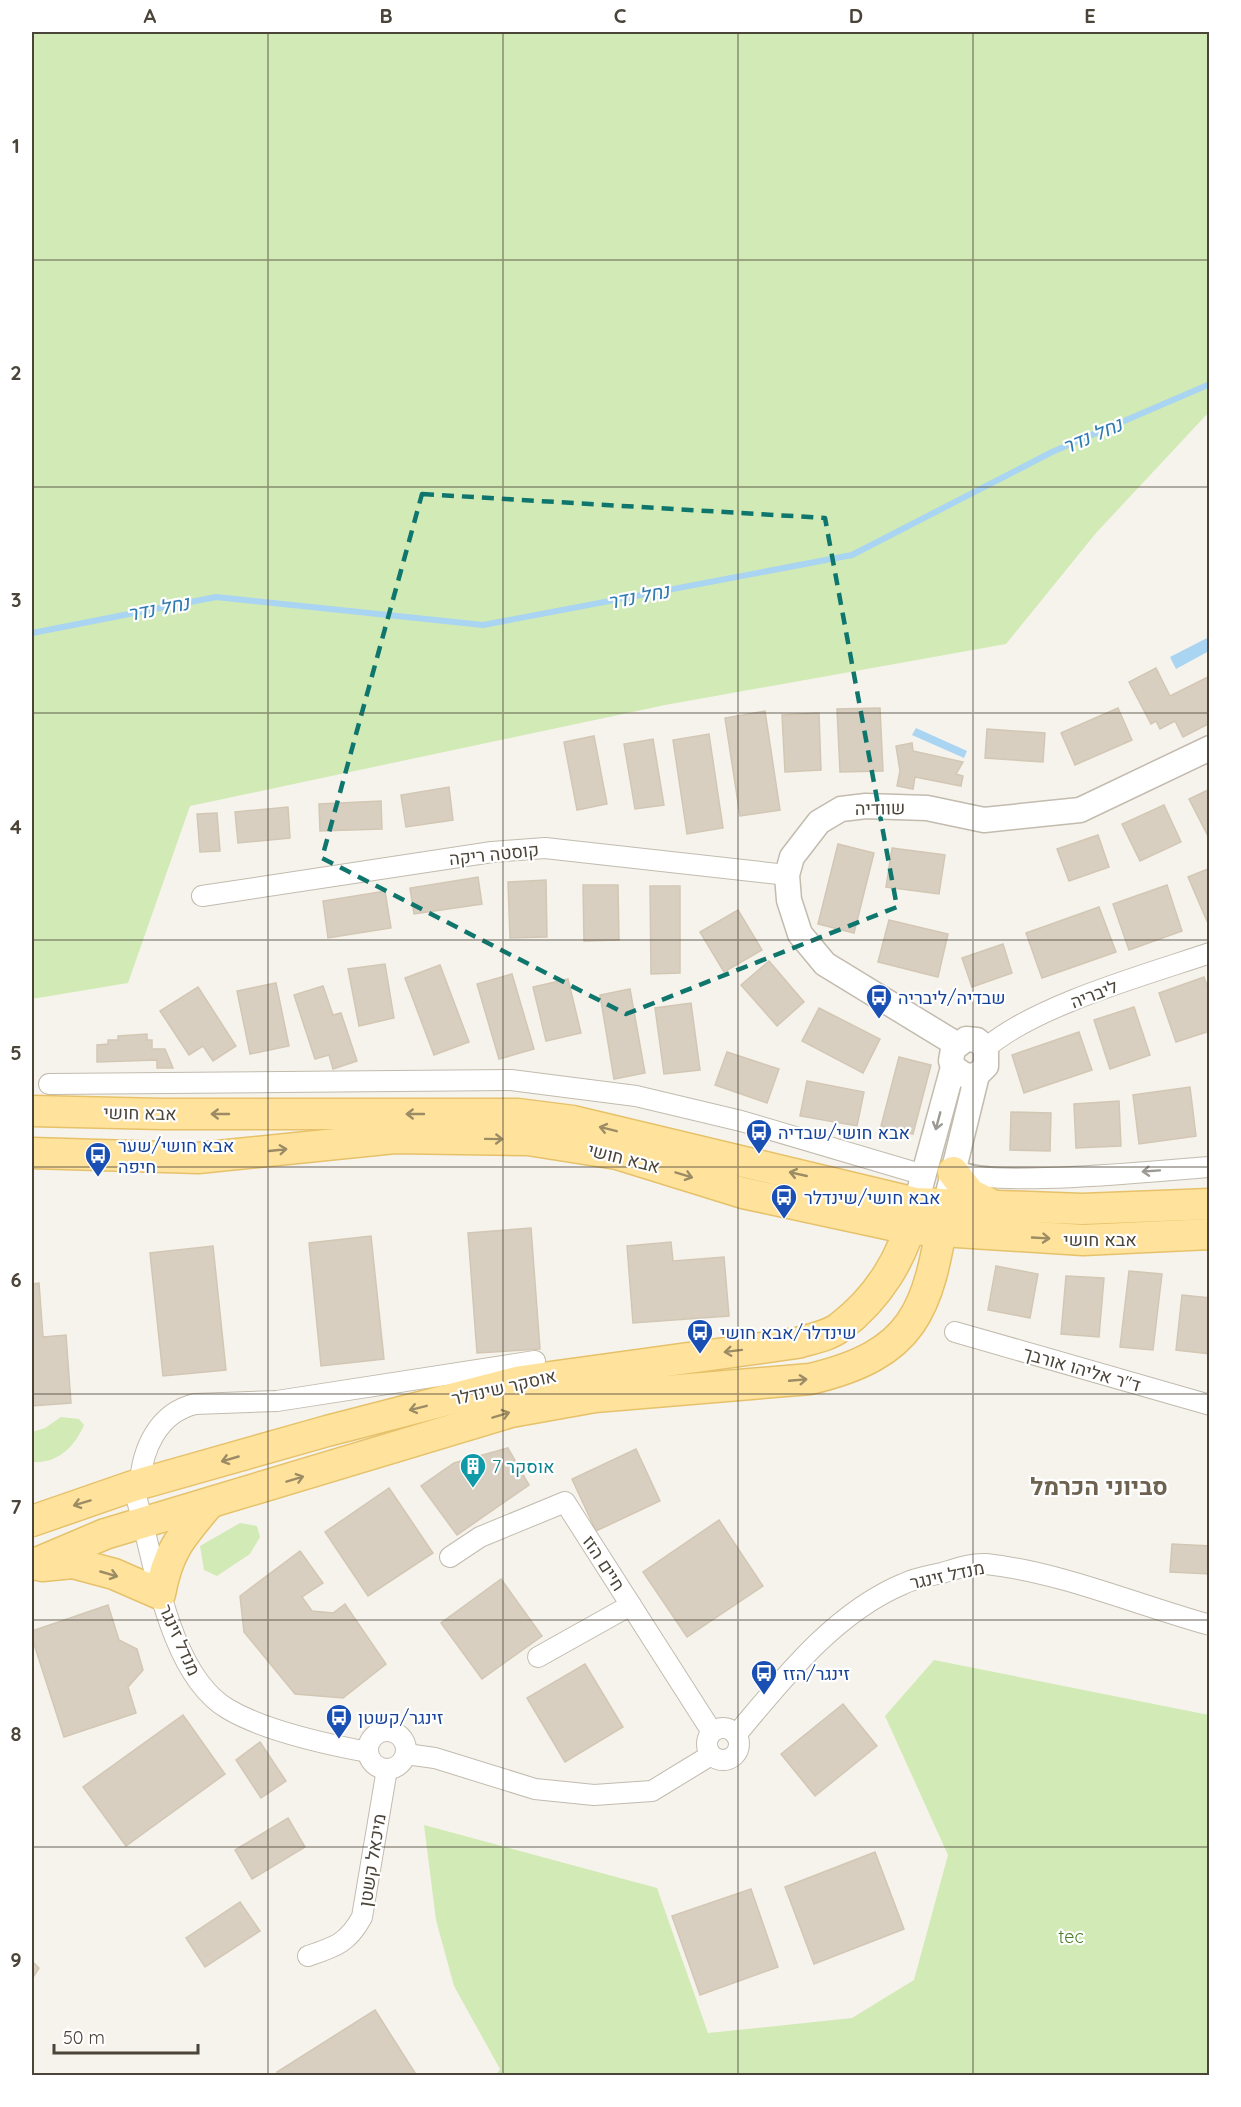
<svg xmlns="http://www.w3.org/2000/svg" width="1241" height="2107" viewBox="0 0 1241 2107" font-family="Quicksand,Heebo,sans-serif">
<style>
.green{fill:#d2eab5}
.water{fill:#a9d4f2}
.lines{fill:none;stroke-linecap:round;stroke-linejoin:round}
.stream{stroke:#a9d4f2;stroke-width:6}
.building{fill:#d8cfc1;stroke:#d3c7b4;stroke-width:1.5}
.minor-casing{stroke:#c2bbae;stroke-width:22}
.tertiary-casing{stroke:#c2bbae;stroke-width:27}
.primary-casing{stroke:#e6c16a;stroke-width:33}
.minor{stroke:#fff;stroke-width:20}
.tertiary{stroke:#fff;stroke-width:24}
.primary{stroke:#ffe39c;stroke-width:30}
.oneway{stroke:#9c8c66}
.oneway2{stroke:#9c9892}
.marked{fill:none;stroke:#0f766e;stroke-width:4.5;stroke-dasharray:12 8;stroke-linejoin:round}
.grid{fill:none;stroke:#4b4439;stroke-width:1.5;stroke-opacity:0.55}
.labels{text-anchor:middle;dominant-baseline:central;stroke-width:4.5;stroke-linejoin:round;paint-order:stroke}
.street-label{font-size:18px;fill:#4b4439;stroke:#fff}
.transit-label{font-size:18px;fill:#164399;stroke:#fff;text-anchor:start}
.culture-label{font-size:18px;fill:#0d838f;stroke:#fff;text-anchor:start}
.park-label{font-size:18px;fill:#4a7f2a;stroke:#fff}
.water-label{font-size:20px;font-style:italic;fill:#2e7ab2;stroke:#fff}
.district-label{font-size:24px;font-weight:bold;fill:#6e6250;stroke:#fff}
.neatline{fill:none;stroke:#4b4439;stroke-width:2}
.grid-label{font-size:20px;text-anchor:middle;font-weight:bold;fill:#4b4439}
</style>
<rect width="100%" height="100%" fill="#f6f3ec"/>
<g class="green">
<polygon points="32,32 1209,32 1209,412 1096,533 1006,644 665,705 190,806 128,983 32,999"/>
<path d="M61 1417 79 1419 84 1425C75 1446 58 1464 32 1462V1432L45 1428Z"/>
<polygon points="240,1523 257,1526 260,1537 250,1554 217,1576 204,1570 200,1546"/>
<polygon points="934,1660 1209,1715 1209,2075 496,2075 500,2069 454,1986 436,1920 424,1825 657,1888 708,2033 852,2018 914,1980 948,1855 885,1716"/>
</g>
<g class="water">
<polygon points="1209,637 1209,651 1176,669 1170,657"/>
<polygon points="916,728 967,751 964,758 912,735"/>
</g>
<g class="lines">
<polyline class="stream" points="32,633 216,597 483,625 852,555 1052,452 1210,384"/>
</g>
<g class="building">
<polygon points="1156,668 1170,696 1210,676 1210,723 1183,737 1175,721 1160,729 1156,721 1151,724 1129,682"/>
<polygon points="880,708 883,771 840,772 837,709"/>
<polygon points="1118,708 1132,740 1075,765 1061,733"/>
<polygon points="765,711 780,810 740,816 725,718"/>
<polygon points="819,713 821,770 785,772 782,715"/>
<polygon points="987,729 1045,733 1043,762 985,758"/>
<polygon points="709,734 723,828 687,834 673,740"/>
<polygon points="594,736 607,804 577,810 564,742"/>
<polygon points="653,739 664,805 635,809 624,744"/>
<polygon points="912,743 913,751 963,762 956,774 963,776 961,786 915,777 913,789 897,786 900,771 896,746"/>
<polygon points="449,787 453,820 406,827 401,795"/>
<polygon points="1210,789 1210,840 1189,799"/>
<polygon points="381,801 382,829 320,831 319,804"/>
<polygon points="1164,805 1181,842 1140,861 1122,824"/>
<polygon points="288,807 290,838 238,843 235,812"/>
<polygon points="217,813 220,851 200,852 197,814"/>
<polygon points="1098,835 1109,867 1069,881 1057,849"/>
<polygon points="838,844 874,853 854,933 818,924"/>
<polygon points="892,848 945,855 939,894 886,887"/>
<polygon points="1210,868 1210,920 1207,921 1188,877"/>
<polygon points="478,877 482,904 414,914 410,888"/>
<polygon points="546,880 547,937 510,938 508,882"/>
<polygon points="583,885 618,885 619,940 584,941"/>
<polygon points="1167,885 1182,931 1129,950 1113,904"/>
<polygon points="650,886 680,886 680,973 651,974"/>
<polygon points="385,891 391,928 328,938 323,901"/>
<polygon points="1099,907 1116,952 1042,978 1026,933"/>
<polygon points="738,910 762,950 724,972 700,932"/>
<polygon points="889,920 948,934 938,977 878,962"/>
<polygon points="1003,944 1012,973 972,987 962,958"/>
<polygon points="769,961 804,1002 777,1026 741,985"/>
<polygon points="385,964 394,1018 359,1026 348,969"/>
<polygon points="440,965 469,1042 434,1055 405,978"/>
<polygon points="512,974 534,1049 499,1059 477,984"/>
<polygon points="1204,977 1210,994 1210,1031 1176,1042 1159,993"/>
<polygon points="568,979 581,1033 546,1041 533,987"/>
<polygon points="276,983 289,1046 250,1054 237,991"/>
<polygon points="323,986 333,1015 341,1013 357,1061 333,1069 329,1055 315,1059 294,995"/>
<polygon points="198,987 236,1046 213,1061 203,1046 189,1055 160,1011"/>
<polygon points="630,989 645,1073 614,1079 600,995"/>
<polygon points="691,1003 700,1070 664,1074 655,1008"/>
<polygon points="1134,1007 1150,1055 1110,1069 1094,1020"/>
<polygon points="819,1008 880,1039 863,1073 802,1041"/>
<polygon points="1079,1032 1092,1070 1024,1093 1012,1055"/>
<polygon points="147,1034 147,1040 152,1040 152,1049 165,1049 173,1068 157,1068 157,1060 97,1062 97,1045 108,1044 108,1040 118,1040 118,1036"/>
<polygon points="727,1052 779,1069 767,1103 715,1085"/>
<polygon points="899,1057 931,1065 913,1134 881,1126"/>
<polygon points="807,1081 864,1092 857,1126 800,1116"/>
<polygon points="1190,1087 1196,1136 1139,1144 1133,1095"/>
<polygon points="1119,1101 1121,1146 1076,1148 1074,1104"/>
<polygon points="1011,1112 1051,1113 1050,1151 1010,1150"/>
<polygon points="531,1228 540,1349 477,1353 468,1233"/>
<polygon points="371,1236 384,1359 321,1366 309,1243"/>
<polygon points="671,1242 673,1261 724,1257 729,1316 633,1323 627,1246"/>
<polygon points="213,1246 226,1370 163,1376 150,1253"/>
<polygon points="996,1266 1038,1274 1030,1318 988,1310"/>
<polygon points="1129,1271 1162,1274 1153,1350 1120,1347"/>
<polygon points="1066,1276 1104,1278 1099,1337 1061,1334"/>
<polygon points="39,1283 43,1337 66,1335 71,1403 32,1406 32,1284"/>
<polygon points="1182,1295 1210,1298 1210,1354 1176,1350"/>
<polygon points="508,1448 529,1485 457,1535 421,1486 454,1463"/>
<polygon points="636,1449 660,1501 596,1531 572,1479"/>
<polygon points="389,1488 433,1553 368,1596 325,1532"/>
<polygon points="719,1520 763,1586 687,1637 643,1572"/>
<polygon points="1172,1544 1210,1546 1210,1574 1170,1572"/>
<polygon points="300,1551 323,1583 302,1597 312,1611 333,1613 345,1604 386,1664 343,1698 295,1694 244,1632 240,1596"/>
<polygon points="501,1579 542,1636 482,1679 441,1623"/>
<polygon points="108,1605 119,1640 137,1649 143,1670 128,1687 136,1713 64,1737 32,1638 32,1631"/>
<polygon points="585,1664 623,1727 565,1762 527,1698"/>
<polygon points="843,1704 877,1746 815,1796 781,1754"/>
<polygon points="183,1715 225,1774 126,1846 83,1787"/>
<polygon points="260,1742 286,1781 261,1798 236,1760"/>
<polygon points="288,1818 305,1847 252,1879 235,1850"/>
<polygon points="875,1852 904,1929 814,1964 785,1887"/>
<polygon points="751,1889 778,1967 700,1995 672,1916"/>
<polygon points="240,1902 260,1931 205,1967 186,1938"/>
<polygon points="32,1961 39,1968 32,1979"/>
<polygon points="375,2010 417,2076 279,2076 277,2072"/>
</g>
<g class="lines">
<g class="minor-casing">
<g id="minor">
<polyline points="202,896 492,852 545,848 787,875"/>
<path d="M986 1048C1036 1005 1145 975 1210 953"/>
<polyline points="49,1084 511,1080 636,1096 741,1121 924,1175"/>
<path d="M955 1166C969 1192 1173 1169 1210 1167"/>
<polyline points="955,1332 1210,1405"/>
<polyline points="450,1557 480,1537 565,1502 712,1732"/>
<polyline points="538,1657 631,1605"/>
<circle cx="723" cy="1744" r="16"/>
<circle cx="387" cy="1750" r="19"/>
<path d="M736 1735C783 1679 834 1613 903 1584 915 1578 929 1576 942 1573 955 1569 972 1563 986 1564 1061 1572 1137 1605 1210 1625"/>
<path d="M368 1752C325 1744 265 1731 228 1709 166 1673 153 1550 133 1486L140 1484C142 1449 158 1413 195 1404L277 1401 535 1361"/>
<polyline points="406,1754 435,1758 535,1789 594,1795 652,1791 711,1755"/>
<path d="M308 1956C335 1947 348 1943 362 1917L387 1769"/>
</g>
</g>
<g class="tertiary-casing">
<g id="tertiary">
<polyline points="956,1044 825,964 800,934 789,900 787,875 792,857 819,822 841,809 866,806 927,808 984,820 1080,810 1210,748"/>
<polyline points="949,1189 977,1075"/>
<polyline points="916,1203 953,1067 951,1061 953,1049 966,1039 977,1040 986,1048 986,1066 977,1075 966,1076 953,1067"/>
</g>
</g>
<g class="primary-casing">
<g id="primary">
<polyline points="32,1111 162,1114 518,1114 573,1121 916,1203 1082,1209 1210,1204"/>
<polyline points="32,1153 198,1158 395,1138 528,1140 617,1154 743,1193 910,1229 1083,1240 1210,1234"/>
<polyline points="953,1172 970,1194 994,1206"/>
<path d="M32 1521 133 1486 327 1431 521 1381 797 1343C810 1339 829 1336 840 1327 878 1298 904 1257 914 1211"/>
<path d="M32 1565 105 1534 511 1412 595 1397 810 1379C915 1354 928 1311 944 1212"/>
<path d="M42 1566 73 1563 114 1574 160 1594C168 1551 180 1538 208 1505"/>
</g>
</g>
<use href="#minor" class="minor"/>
<use href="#tertiary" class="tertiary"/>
<use href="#primary" class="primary"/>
</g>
<defs><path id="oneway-shaft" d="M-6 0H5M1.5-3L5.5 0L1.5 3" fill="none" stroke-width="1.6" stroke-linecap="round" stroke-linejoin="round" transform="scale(1.5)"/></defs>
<g class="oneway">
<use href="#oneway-shaft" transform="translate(220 1114) rotate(-180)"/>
<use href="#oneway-shaft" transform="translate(415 1114) rotate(-180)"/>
<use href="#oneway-shaft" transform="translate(608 1129) rotate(-166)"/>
<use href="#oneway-shaft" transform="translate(494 1139) rotate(1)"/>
<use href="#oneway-shaft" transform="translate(278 1150) rotate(-6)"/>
<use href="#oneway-shaft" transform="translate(798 1174) rotate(-167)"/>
<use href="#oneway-shaft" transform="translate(684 1175) rotate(17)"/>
<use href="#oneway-shaft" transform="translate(1041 1238) rotate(3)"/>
<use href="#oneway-shaft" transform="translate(733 1351) rotate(173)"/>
<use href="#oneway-shaft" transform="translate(798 1380) rotate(-5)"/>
<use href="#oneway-shaft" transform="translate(418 1408) rotate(166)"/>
<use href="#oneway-shaft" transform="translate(501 1415) rotate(-17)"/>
<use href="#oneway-shaft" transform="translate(230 1459) rotate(164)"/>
<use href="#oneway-shaft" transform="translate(295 1479) rotate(-17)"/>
<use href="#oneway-shaft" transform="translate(82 1503) rotate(163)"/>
<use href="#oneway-shaft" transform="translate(109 1574) rotate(16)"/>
</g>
<g class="oneway2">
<use href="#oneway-shaft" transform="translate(938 1121) rotate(105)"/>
<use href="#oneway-shaft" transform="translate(1151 1171) rotate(176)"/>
</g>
<path class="marked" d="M422 494 825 518 897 907 626 1014 322 858Z"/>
<path class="grid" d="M268 32V2076M503 32V2076M738 32V2076M973 32V2076M32 260H1210M32 487H1210M32 713H1210M32 940H1210M32 1167H1210M32 1394H1210M32 1620H1210M32 1847H1210"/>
<defs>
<g id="bus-pin" transform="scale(1.35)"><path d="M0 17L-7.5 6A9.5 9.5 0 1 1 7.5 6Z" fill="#1a4fb4" stroke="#fff"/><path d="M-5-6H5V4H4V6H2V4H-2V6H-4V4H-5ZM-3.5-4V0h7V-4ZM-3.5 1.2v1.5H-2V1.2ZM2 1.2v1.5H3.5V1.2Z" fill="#fff"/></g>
<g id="building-pin" transform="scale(1.35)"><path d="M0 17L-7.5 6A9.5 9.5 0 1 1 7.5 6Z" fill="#0f9aa8" stroke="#fff"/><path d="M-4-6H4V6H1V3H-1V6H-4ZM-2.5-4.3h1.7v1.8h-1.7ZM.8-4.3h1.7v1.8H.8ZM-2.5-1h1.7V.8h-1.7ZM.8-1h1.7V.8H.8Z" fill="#fff"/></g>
</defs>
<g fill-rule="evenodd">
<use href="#bus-pin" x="879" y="997"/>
<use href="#bus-pin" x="759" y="1132"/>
<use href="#bus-pin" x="98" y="1155"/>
<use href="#bus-pin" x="784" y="1197"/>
<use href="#bus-pin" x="700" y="1332"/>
<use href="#building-pin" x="473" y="1466"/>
<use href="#bus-pin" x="764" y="1673"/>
<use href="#bus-pin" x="339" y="1717"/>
</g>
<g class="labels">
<g class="street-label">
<text transform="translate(880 808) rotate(-1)">שוודיה</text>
<text transform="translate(494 854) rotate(-6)">קוסטה ריקה</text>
<text transform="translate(1094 994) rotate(-21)">ליבריה</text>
<text transform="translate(140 1113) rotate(1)">אבא חושי</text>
<text transform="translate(624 1158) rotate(14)">אבא חושי</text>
<text x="1100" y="1239">אבא חושי</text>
<text transform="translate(1082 1369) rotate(16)">ד"ר אליהו אורבך</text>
<text transform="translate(504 1387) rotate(-13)">אוסקר שינדלר</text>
<text transform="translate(604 1563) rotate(57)">חיים הזז</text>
<text transform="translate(947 1575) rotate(-12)">מנדל זינגר</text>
<text transform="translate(180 1640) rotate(66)">מנדל זינגר</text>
<text transform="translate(372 1860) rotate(-81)">מיכאל קשטן</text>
</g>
<g class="transit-label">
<text x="898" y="997">שבדיה/ליבריה</text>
<text x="778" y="1132">אבא חושי/שבדיה</text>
<text x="118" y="1145">אבא חושי/שער<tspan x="118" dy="21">חיפה</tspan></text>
<text x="804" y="1197">אבא חושי/שינדלר</text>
<text x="720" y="1332">שינדלר/אבא חושי</text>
<text x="783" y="1673">זינגר/הזז</text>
<text x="358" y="1717">זינגר/קשטן</text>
</g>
<g class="culture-label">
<text x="492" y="1466">אוסקר 7</text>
</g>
<g class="park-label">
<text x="1071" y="1936">tec</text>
</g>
<g class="water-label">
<text transform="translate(1092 435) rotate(-23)">נחל נדר</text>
<text transform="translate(638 596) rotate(-11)">נחל נדר</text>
<text transform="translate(158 608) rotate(-11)">נחל נדר</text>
</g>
<g class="district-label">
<text x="1099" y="1486">סביוני הכרמל</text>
</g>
</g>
<rect width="1241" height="2107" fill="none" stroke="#ffffff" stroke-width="66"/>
<path d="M54 2044v9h144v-9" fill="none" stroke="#4b4439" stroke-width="3"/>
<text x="63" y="2044" font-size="18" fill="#4b4439" stroke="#ffffff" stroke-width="4.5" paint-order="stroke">50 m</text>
<rect x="33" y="33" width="1175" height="2041" class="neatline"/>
<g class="grid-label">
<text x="150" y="23">A</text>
<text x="386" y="23">B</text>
<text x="620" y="23">C</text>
<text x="856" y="23">D</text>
<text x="1090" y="23">E</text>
<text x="16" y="153">1</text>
<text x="16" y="380">2</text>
<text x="16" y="607">3</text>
<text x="16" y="834">4</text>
<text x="16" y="1060">5</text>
<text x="16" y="1287">6</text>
<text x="16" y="1514">7</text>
<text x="16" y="1741">8</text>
<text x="16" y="1967">9</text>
</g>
</svg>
